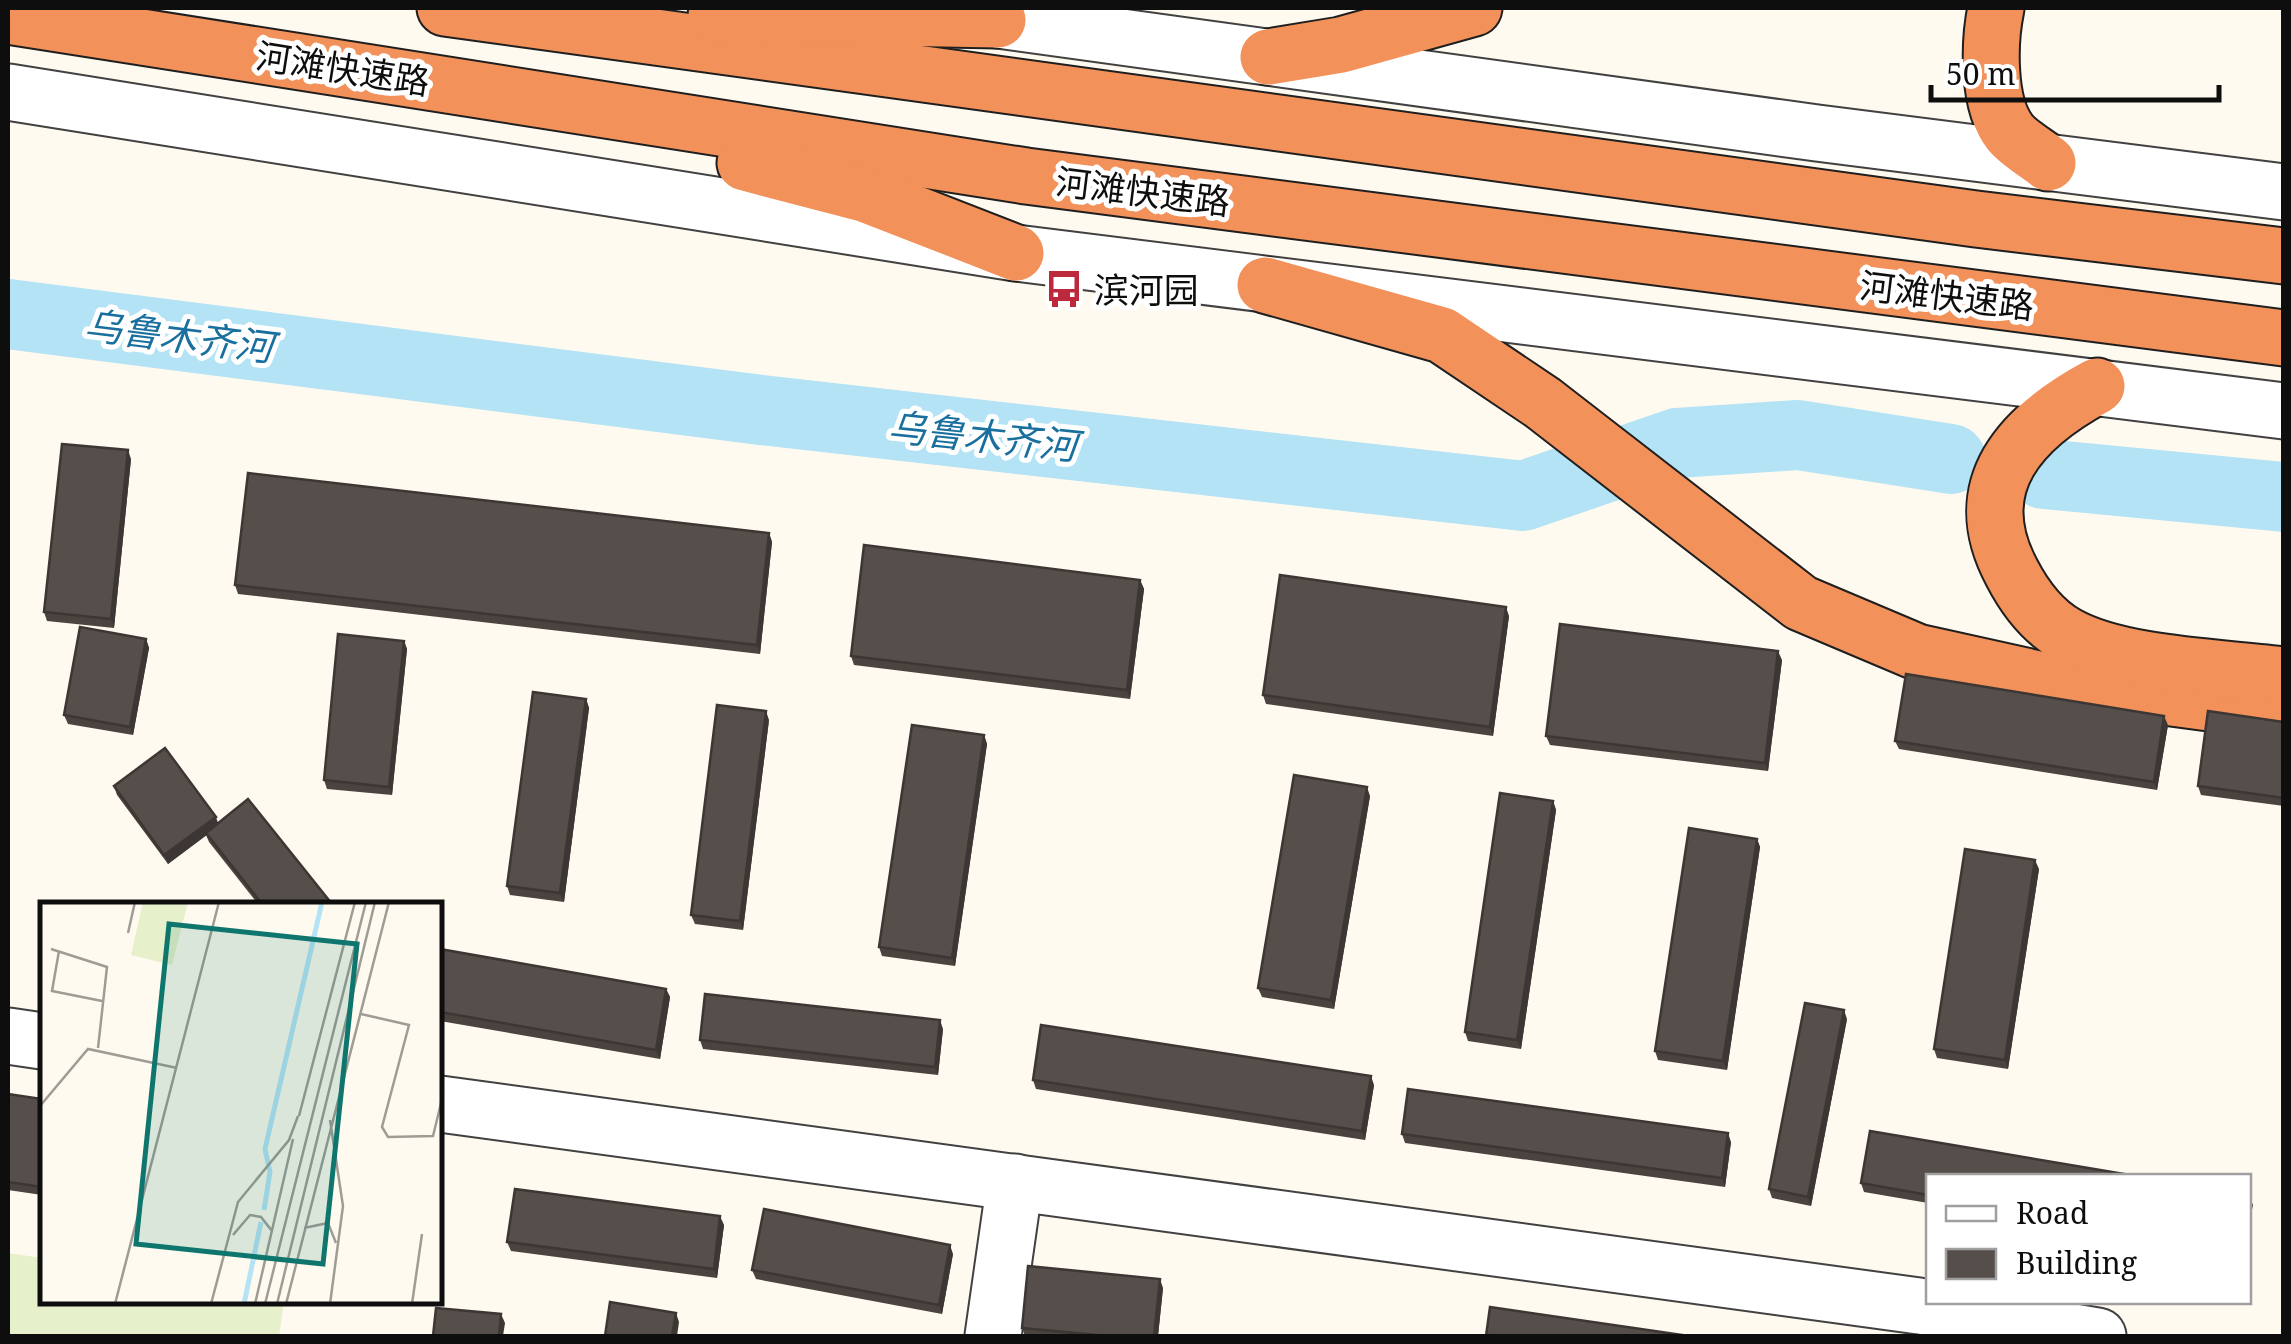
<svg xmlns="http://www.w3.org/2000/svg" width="2291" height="1344" viewBox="0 0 2291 1344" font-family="'Noto Serif','Noto Sans SC',serif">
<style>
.pitch{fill:#e6f0cb}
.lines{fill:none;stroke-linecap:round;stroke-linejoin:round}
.river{stroke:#b4e3f5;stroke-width:70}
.minor-casing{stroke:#414141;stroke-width:59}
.highway-casing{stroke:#1f1f1f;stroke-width:59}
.minor{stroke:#fff;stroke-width:55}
.highway{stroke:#f2915a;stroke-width:55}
.wall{fill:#4a4340}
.shaded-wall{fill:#3c3734}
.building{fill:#564e4a;stroke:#3c3734;stroke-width:2.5}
.labels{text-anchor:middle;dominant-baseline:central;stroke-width:10;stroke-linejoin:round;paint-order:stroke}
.street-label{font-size:35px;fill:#0e0e0e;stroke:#fff}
.poi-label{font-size:35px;fill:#0e0e0e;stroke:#fff;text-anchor:start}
.water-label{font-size:38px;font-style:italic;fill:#19709e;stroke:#fff}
.inset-river{fill:none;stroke:#b4e3f5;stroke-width:5}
.inset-road{fill:none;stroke:#9f9c95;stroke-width:2.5}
.view{fill:#0f766e;fill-opacity:0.15;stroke:#0f766e;stroke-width:5}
.inset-edge{fill:none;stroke:#0e0e0e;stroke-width:5}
</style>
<rect width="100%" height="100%" fill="#fffaef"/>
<polygon class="pitch" points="8,1253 42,1258 42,1302 284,1302 279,1336 8,1336"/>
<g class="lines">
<g class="river">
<polyline points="8,314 761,410 1523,496 1677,443 1798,435 1951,459"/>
<polyline points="2044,474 2284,497"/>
</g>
<g class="minor-casing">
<g id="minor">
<polyline points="949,10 998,20 1817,133 2284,192"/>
<polyline points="8,92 1016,253 2284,411"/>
<polyline points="8,1036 42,1041"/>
<polyline points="440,1104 1919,1306 2098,1336"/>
<polyline points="993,1336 1015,1182"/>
</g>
</g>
<g class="highway-casing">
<g id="highway">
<polyline points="445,8 1976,219 2284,256"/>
<path d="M1996 8C1989 42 1987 104 2010 133 2019 144 2037 154 2048 163"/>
<polyline points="716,15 998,20"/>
<polyline points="8,16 1026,176 2284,338"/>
<polyline points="1268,57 1341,45 1474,8"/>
<polyline points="745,163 867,195 1016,253"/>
<polyline points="1265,285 1442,335 1543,403 1801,603 1917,652 2052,682 2284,713"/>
<path d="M2097 386C2021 427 1965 486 2012 573 2025 598 2042 621 2067 635 2120 665 2222 667 2284 675"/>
</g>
</g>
<use href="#minor" class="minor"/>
<use href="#highway" class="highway"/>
</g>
<g class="wall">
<polygon points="131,459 114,628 47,621 44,612"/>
<polygon points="769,533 772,542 760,654 238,594 235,585"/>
<polygon points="1140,580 1144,589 1130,699 854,665 851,656"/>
<polygon points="1509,616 1493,736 1266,704 1263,695"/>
<polygon points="146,639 149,648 133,735 68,724 64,715"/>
<polygon points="404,641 407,649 392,795 327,789 324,780"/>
<polygon points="1782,660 1768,771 1550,745 1546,736"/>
<polygon points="586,699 589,708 564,902 510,895 507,886"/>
<polygon points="769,720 743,930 695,924 691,915"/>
<polygon points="2284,722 2284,806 2201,795 2198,786"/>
<polygon points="2168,725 2157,790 1899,749 1895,741"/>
<polygon points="984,735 987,744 955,966 882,956 879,947"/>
<polygon points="114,786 218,823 332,904 258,904 209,842 206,835 168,864 117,795"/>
<polygon points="1370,796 1334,1009 1262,997 1258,988"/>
<polygon points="1553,801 1556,810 1521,1049 1468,1041 1465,1032"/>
<polygon points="1757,839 1760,847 1727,1070 1658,1060 1655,1051"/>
<polygon points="2039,869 2008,1069 1937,1058 1934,1049"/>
<polygon points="440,949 666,989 670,997 660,1059 440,1021"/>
<polygon points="1847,1019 1811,1206 1772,1198 1769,1189"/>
<polygon points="943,1029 938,1075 703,1049 700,1040"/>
<polygon points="1033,1080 1374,1085 1365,1140 1036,1089"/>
<polygon points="8,1094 42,1099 42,1195 8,1190"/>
<polygon points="1402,1134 1731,1142 1725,1187 1405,1143"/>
<polygon points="1928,1176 1928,1203 1864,1192 1861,1183"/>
<polygon points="724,1225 717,1278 511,1251 507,1242"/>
<polygon points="953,1254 942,1314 756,1279 752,1270"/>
<polygon points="1163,1288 1158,1336 1025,1336 1022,1328"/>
</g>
<g class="shaded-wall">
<polygon points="128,450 131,459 114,628 111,619"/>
<polygon points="769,533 772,542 760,654 757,645"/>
<polygon points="1140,580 1144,589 1130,699 1127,690"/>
<polygon points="1506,607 1509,616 1493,736 1490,727"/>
<polygon points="146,639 149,648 133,735 130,727"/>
<polygon points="404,641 407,649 392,795 389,787"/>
<polygon points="1778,651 1782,660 1768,771 1765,763"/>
<polygon points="586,699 589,708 564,902 560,893"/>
<polygon points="766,711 769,720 743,930 740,921"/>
<polygon points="2164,716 2168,725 2157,790 2154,782"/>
<polygon points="984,735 987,744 955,966 952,958"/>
<polygon points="1367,787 1370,796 1334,1009 1331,1000"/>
<polygon points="1553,801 1556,810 1521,1049 1517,1040"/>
<polygon points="216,817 219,826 168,864 164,855"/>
<polygon points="1757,839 1760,847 1727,1070 1723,1061"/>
<polygon points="2035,860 2039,869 2008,1069 2005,1060"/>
<polygon points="666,989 670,997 660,1059 656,1050"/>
<polygon points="1844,1010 1847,1019 1811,1206 1808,1197"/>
<polygon points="940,1020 943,1029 938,1075 935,1067"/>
<polygon points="1371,1076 1374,1085 1365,1140 1362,1131"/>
<polygon points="1728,1133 1731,1142 1725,1187 1722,1178"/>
<polygon points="2249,1196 2253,1205 2248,1228 2248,1201"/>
<polygon points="720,1216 724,1225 717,1278 714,1269"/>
<polygon points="950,1245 953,1254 942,1314 939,1305"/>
<polygon points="1160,1279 1163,1288 1158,1336 1154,1336"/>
<polygon points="676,1313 679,1322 677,1336 672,1336"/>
<polygon points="501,1314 505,1323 503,1336 499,1336"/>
</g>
<g class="building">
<polygon points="62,444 128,450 111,619 44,612"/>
<polygon points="248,473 769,533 757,645 235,585"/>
<polygon points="864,545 1140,580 1127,690 851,656"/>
<polygon points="1280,575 1506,607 1490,727 1263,695"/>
<polygon points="1560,624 1778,651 1765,763 1546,736"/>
<polygon points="80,627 146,639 130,727 64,715"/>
<polygon points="338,634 404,641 389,787 324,780"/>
<polygon points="1906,674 2164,716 2154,782 1895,741"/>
<polygon points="533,692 586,699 560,893 507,886"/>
<polygon points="717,705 766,711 740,921 691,915"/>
<polygon points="2208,711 2284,722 2284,798 2198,786"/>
<polygon points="912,725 984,735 952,958 879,947"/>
<polygon points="165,748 216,817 164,855 114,786"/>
<polygon points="1294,775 1367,787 1331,1000 1258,988"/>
<polygon points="1500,793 1553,801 1517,1040 1465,1032"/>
<polygon points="248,799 332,904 262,904 206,833"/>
<polygon points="1689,828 1757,839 1723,1061 1655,1051"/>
<polygon points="1965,849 2035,860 2005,1060 1934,1049"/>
<polygon points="440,949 666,989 656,1050 440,1012"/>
<polygon points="705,994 940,1020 935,1067 700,1040"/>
<polygon points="1805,1003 1844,1010 1808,1197 1769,1189"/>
<polygon points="1041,1025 1371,1076 1362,1131 1033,1080"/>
<polygon points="1408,1089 1728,1133 1722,1178 1402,1134"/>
<polygon points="8,1094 42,1099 42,1187 8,1182"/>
<polygon points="1870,1131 2136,1176 1928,1176 1928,1195 1861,1183"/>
<polygon points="515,1189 720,1216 714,1269 507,1242"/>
<polygon points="764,1209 950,1245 939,1305 752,1270"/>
<polygon points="1028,1266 1160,1279 1154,1336 1108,1336 1022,1328"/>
<polygon points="610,1302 676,1313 672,1336 605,1336"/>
<polygon points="1490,1307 1689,1336 1486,1336"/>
<polygon points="436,1308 501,1314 499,1336 433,1336"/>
</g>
<defs>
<g id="bus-bare" transform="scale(3)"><path d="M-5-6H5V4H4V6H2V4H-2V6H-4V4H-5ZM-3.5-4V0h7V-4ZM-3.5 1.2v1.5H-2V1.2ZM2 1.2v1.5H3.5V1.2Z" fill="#bc283c" stroke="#fff" stroke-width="2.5" paint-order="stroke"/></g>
</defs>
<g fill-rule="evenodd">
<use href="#bus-bare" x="1064" y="289"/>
</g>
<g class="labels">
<g class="street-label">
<text transform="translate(343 68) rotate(9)">河滩快速路</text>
<text transform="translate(1143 191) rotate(7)">河滩快速路</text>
<text transform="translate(1947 295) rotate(7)">河滩快速路</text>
</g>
<g class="poi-label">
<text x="1094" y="289">滨河园</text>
</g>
<g class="water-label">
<text transform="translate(179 335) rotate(7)">乌鲁木齐河</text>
<text transform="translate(983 435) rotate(6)">乌鲁木齐河</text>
</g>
</g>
<g transform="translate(40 902)">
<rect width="402" height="402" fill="#fffaef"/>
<path d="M103 0H148L132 63 91 53Z" fill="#e6f0cb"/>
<path class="inset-river" d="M224 308 230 270 225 247 282 0M204 402 221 320"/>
<path class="inset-road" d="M88 31 95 0M11 47 67 65 58 146M19 49 12 89 62 99M321 112 369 123 342 225 348 235 393 234 403 193M0 204 48 147 137 166M259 214 315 0M264 326 288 321 296 341M193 333 210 313 221 315 232 329M75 402 179 0M171 402 198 300 249 238 258 214M215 402 253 237M225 402 326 0M237 402 335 0M246 402 349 0M290 402 303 304 290 218M372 402 382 332"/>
<path class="view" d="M129 22 317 42 283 362 96 342Z"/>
<rect width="402" height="402" class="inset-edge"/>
</g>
<rect width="2291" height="1344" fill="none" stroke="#0e0e0e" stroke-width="20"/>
<rect x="1926" y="1174" width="325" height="130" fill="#ffffff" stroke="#9f9f9f" stroke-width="2.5"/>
<rect x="1946" y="1206" width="50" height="15" fill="#ffffff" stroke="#9f9f9f" stroke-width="2.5"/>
<text x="2016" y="1224" font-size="30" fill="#0e0e0e">Road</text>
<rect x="1946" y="1249" width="50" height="30" fill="#564e4a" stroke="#9f9f9f" stroke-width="2.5"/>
<text x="2016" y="1274" font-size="30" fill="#0e0e0e">Building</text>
<path d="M1931 85v15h288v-15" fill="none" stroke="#0e0e0e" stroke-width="5"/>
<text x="1946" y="85" font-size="30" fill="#0e0e0e" stroke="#ffffff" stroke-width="8" paint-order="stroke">50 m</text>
</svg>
